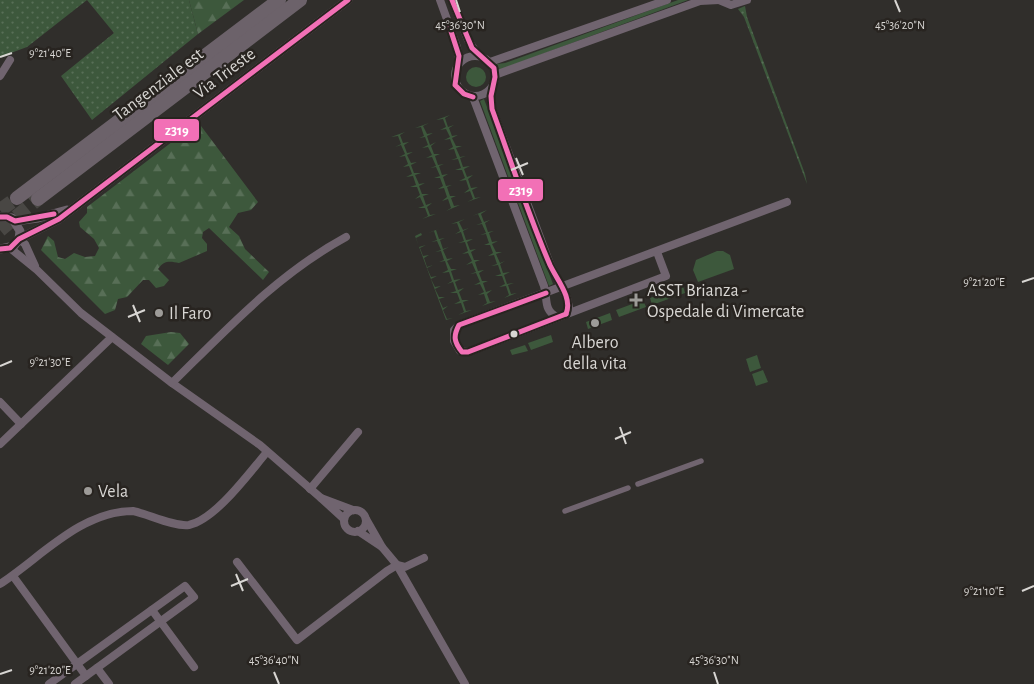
<svg xmlns="http://www.w3.org/2000/svg" width="1034" height="684" font-family="'Alegreya Sans',sans-serif">
	<style>
		.grass { fill: url(#grass-dots) }
		.forest { fill: url(#forest-firs) }
		.garden { fill: #3d583c }
		.lines { fill: none; stroke-linecap: round; stroke-linejoin: round }
		.motorway-tunnel { stroke: #494744; stroke-width: 14; stroke-dasharray: 14 7; stroke-linecap: butt }
		.pedestrian { stroke: #70646f; stroke-width: 5.5 }
		.minor { stroke: #70646f; stroke-width: 8 }
		.tertiary { stroke: #70646f; stroke-width: 9 }
		.motorway { stroke: #6c626a; stroke-width: 14 }
		.bus-1-casing { stroke: #282420; stroke-width: 9 }
		.bus-1 { stroke: #f270b6; stroke-width: 5 }
		.ticks { fill: none; stroke: #d8d6d3; stroke-width: 2 }
		.poi-dot { fill: #9d9b98; stroke: #282420; stroke-width: 2 }
		.bus-dot { fill: #d8d6d3; stroke: #282420; stroke-width: 2 }
		.labels { text-anchor: middle; stroke-width: 5; stroke-linejoin: round; paint-order: stroke }
		.street-label { font-size: 18px; fill: #d8d6d3; stroke: #282420 }
		.poi-label { font-size: 18px; fill: #d8d6d3; stroke: #282420; text-anchor: start }
		.ticks-label { font-size: 12px; text-anchor: middle; fill: #d8d6d3; stroke: #282420; stroke-width: 5; stroke-linejoin: round; paint-order: stroke }
		.line-badge { stroke: #282420; stroke-width: 2 }
		.badge-label { font-size: 14px; text-anchor: middle; font-weight: bold; fill: #fff }
	</style>
	<defs>
		<pattern id="grass-dots" width="8" height="8" patternUnits="userSpaceOnUse" patternTransform="scale(1.25)"><rect width="8" height="8" fill="#3d583c"/><path d="M2 2h.1M6 6h.1" fill="none" stroke="#586f57" stroke-width="1.8" stroke-linecap="round"/></pattern>
		<pattern id="forest-firs" width="22" height="20" patternUnits="userSpaceOnUse" patternTransform="scale(1.25)"><rect width="22" height="20" fill="#3d583c"/><path d="M5 1l3.5 6h-7zM16 11l3.5 6h-7z" fill="#586f57"/></pattern>
	</defs>
	<rect width="100%" height="100%" fill="#302e2b"/>
	<g class="grass">
		<path d="M0 0H189L198 34 92 120 61 76 114 33 87 0 27 47 0 57Z"/>
		<path d="M745 6 747 17 805 174 807 184 744 17 738 9Z"/>
	</g>
	<g class="forest">
		<path d="M189 0H244L198 34Z"/>
		<path d="M198 122 258 202 251 210 238 213 229 227 239 236 245 249 269 272 263 280 209 228 203 232 202 238 207 244V251L179 263C170 261 164 260 158 269L169 280 164 286 156 288 149 280H143L127 297 118 299 115 310 105 314 41 250 48 236 54 241 58 257 65 259 74 253 85 257 95 256 99 248 94 239 80 227 79 222 87 213V207Z"/>
		<path d="M171 332 180 333 189 344 168 365 141 344 146 336Z"/>
	</g>
	<g class="garden">
		<path d="M678 0H688L499 70 497 64 505 63Z"/>
		<circle cx="476" cy="77" r="10"/>
		<path d="M484 99 553 284 549 286 480 101Z"/>
		<path d="M450 115 445 118 448 127 454 125 449 128 452 136 458 135 452 138 456 146H462L456 148 460 157 466 156 460 158 463 167 470 166 464 169 467 177 473 175 468 179 471 188 478 187 472 190 475 198 481 197 467 202 473 199 470 191 464 193 469 189 466 180 459 181 465 178 462 170H455L461 168 458 159 451 160 457 158 454 149 448 150 453 147 450 139 444 140 450 137 446 129 440 130 446 127 443 119 436 120Z"/>
		<path d="M429 123 423 126 427 134 433 133 427 136 430 145 436 142 431 146 434 154H440L435 156 438 165 444 164 439 166 442 175 448 174 443 177 446 186 452 185 447 187 450 196H456L451 198 454 206 460 205 446 211 451 208 448 199 442 201 447 197 444 188 438 189 443 186 440 178H434L440 176 436 167 430 168 436 166 432 157 426 158 432 155 428 147 422 148 428 145 425 137 419 138 424 136 421 127 415 128Z"/>
		<path d="M405 132 400 135 403 143 409 142 404 145 407 153 413 152 407 155 411 163 417 162 411 165 414 173H421L415 175 419 184 425 183 419 186 422 194H429L423 196 426 205 432 203 427 207 430 215 436 214 422 219 428 216 425 208H418L424 206 420 197 415 199 420 195 417 187H410L416 185 413 176 406 177 412 174 409 166 403 167 408 164 405 156 399 157 405 154 401 145 395 147 401 144 398 136 391 137Z"/>
		<path d="M487 210 481 214 484 222 490 220 485 223 488 232 494 231 489 233 492 242 498 241 492 244 496 252H502L496 254 500 263 505 261 500 264 503 273 510 272 504 275 507 284 514 283 508 285 511 294 517 293 504 298 509 295 506 286 499 287 505 284 502 276H495L501 274 498 265 491 266 497 264 494 255 488 256 493 253 490 245H484L489 243 486 234 480 235 486 233 482 224 476 225 482 223 478 214 472 216Z"/>
		<path d="M465 219 459 222 463 230 469 228 463 231 466 240 473 239 467 242 470 250 476 249 471 252 474 260H480L475 262 478 271 484 270 479 273 482 281H488L483 283 486 292 492 290 487 294 490 302 496 301 482 306 487 303 484 294 478 295 484 292 480 284 474 285 480 282 476 273 470 274 476 272 472 263 466 265 472 261 468 253 462 254 468 251 465 242 458 243 464 241 461 232 455 234 460 231 457 223 451 224Z"/>
		<path d="M441 228 436 230 439 239 445 238 440 240 443 249 449 247 443 250 447 259 453 258 447 261 451 269H457L451 271 454 280 461 279 455 282 458 290 464 288 459 292 462 300H469L463 302 466 311 472 310 458 315 464 312 461 303 454 304 460 301 457 293H450L456 291 453 282 447 284 452 281 449 272 442 273 448 270 445 261 439 262 444 260 441 251 435 252 441 250 437 241 431 242 437 240 434 231 428 233Z"/>
		<path d="M421 233 422 235 416 238 419 247 426 245 420 248 423 256 429 255 424 258 427 267 433 265 427 268 431 277 437 276 431 279 435 287 441 286 435 289 439 297H445L439 299 443 308 448 306 443 310 447 319 453 318 446 320 415 236Z"/>
		<path d="M717 251H723L730 255 734 269 698 282 693 270 696 260Z"/>
		<path d="M683 286 685 293 652 305 650 298Z"/>
		<path d="M643 300 646 307 619 317 616 310Z"/>
		<path d="M610 313 612 320 588 329 586 322Z"/>
		<path d="M551 335 553 342 531 350 528 343Z"/>
		<path d="M525 345 528 351 512 355 510 350Z"/>
		<path d="M757 355 761 368 750 372 746 359Z"/>
		<path d="M763 370 768 382 756 386 752 374Z"/>
	</g>
	<g class="lines">
		<g class="motorway-tunnel">
			<path d="M0 210 17 198"/>
			<path d="M0 230 38 199"/>
		</g>
		<g class="pedestrian">
			<path d="M638 484 701 461"/>
			<path d="M565 511 628 488"/>
		</g>
		<g class="minor">
			<path d="M440 0 457 47 459 62"/>
			<path d="M452 0 468 40 478 55"/>
			<path d="M719 0 731 5 747 0"/>
			<circle cx="475" cy="76" r="20"/>
			<path d="M490 62 667 0"/>
			<path d="M495 75 700 1 719 0"/>
			<path d="M0 76 10 60"/>
			<path d="M490 90 492 109 550 264 567 298 569 307 566 314"/>
			<path d="M473 97 544 286C548 299 543 310 557 317"/>
			<path d="M19 239 25 244 35 266"/>
			<path d="M10 248 37 270 81 313 172 383 260 445 321 498"/>
			<path d="M657 252 666 276 468 352 460 351 454 341V330L459 325 787 202"/>
			<path d="M172 383C227 329 278 274 346 237"/>
			<path d="M0 402 21 424"/>
			<path d="M0 444 112 337"/>
			<path d="M310 489 358 432"/>
			<circle cx="355" cy="521" r="11"/>
			<path d="M344 519 321 498 353 510"/>
			<path d="M358 531 382 547 366 519"/>
			<path d="M382 547 397 565 465 684"/>
			<path d="M237 562 297 640 387 571 397 565 405 567 424 558"/>
			<path d="M13 576 86 676"/>
			<path d="M0 584C40 558 81 511 133 511 148 514 174 527 189 525 216 519 249 473 267 452"/>
			<path d="M152 610 194 667"/>
			<path d="M97 668 109 684"/>
			<path d="M49 684 185 586 194 597 75 684"/>
		</g>
		<g class="tertiary">
			<path d="M0 217 12 218 20 231 19 239 14 246 0 249"/>
			<path d="M15 221 38 218 67 210"/>
			<path d="M19 239 59 219 348 0"/>
		</g>
		<g class="motorway">
			<path d="M17 198 279 0"/>
			<path d="M38 199 300 0"/>
		</g>
		<g class="bus-1-casing">
			<g id="bus-1">
				<path d="M452 0 472 48 494 68 495 77 491 96 492 109C511 161 528 214 550 265 557 280 573 298 566 314"/>
				<path d="M448 22 459 56 455 85 464 94 473 97"/>
				<path d="M0 217H7L15 221 54 214"/>
				<path d="M0 249 10 248 19 239 59 219 348 0"/>
				<path d="M546 293 459 325C453 336 454 342 462 352H468L566 314"/>
			</g>
		</g>
		<use href="#bus-1" class="bus-1"/>
	</g>
	<path class="ticks" d="M456 0 460 12M895 0 900 12M0 57 12 53M516 158 523 175M511 170 528 163M1022 282 1034 278M133 305 140 322M128 317 145 310M0 366 12 361M620 427 626 444M615 439 631 432M236 574 243 591M231 586 248 579M1022 591 1034 586M274 672 279 684M714 672 718 684M0 674 12 670"/>
	<g class="poi-dot">
		<path d="M633.5 292.5h5v5h5v5h-5v5h-5v-5h-5v-5h5z"/>
		<circle cx="159" cy="313" r="5"/>
		<circle cx="595" cy="323" r="5"/>
		<circle cx="88" cy="491" r="5"/>
	</g>
	<circle class="bus-dot" cx="514" cy="334" r="4.5"/>
	<g class="labels">
		<g class="street-label">
			<text transform="translate(224 73) rotate(-37)" y="6">Via Trieste</text>
			<text transform="translate(158 84) rotate(-37)" y="6">Tangenziale est</text>
		</g>
		<g class="poi-label">
			<text x="647" y="296">ASST Brianza -<tspan x="647" dy="21">Ospedale di Vimercate</tspan></text>
			<text x="169" y="319">Il Faro</text>
			<text x="595" y="348" text-anchor="middle">Albero<tspan x="595" dy="21">della vita</tspan></text>
			<text x="98" y="497">Vela</text>
		</g>
	</g>
	<g class="ticks-label">
		<text x="460" y="29">45°36'30"N</text>
		<text x="900" y="29">45°36'20"N</text>
		<text x="50" y="57">9°21'40"E</text>
		<text x="984" y="286">9°21'20"E</text>
		<text x="50" y="366">9°21'30"E</text>
		<text x="984" y="595">9°21'10"E</text>
		<text x="274" y="664">45°36'40"N</text>
		<text x="714" y="664">45°36'30"N</text>
		<text x="50" y="674">9°21'20"E</text>
	</g>
	<g class="line-badge">
		<rect x="153" y="118" width="47" height="24" rx="5" fill="#f270b6"/>
		<rect x="497" y="178" width="47" height="24" rx="5" fill="#f270b6"/>
	</g>
	<g class="badge-label">
		<text x="177" y="135">z319</text>
		<text x="521" y="195">z319</text>
	</g>
</svg>
